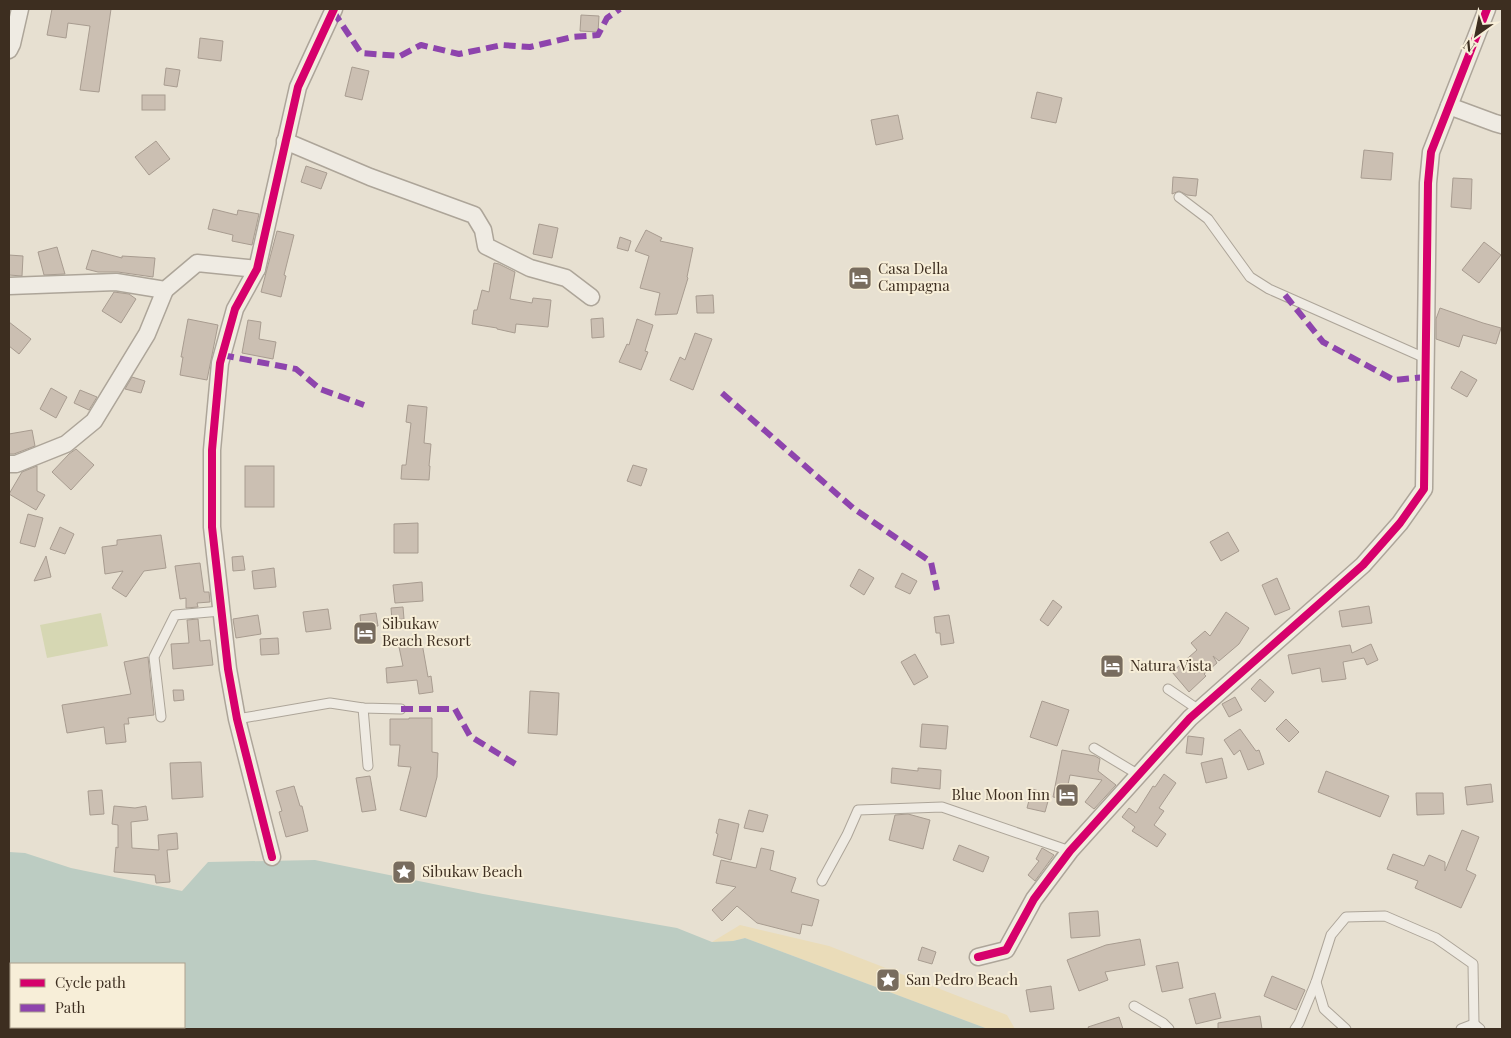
<svg xmlns="http://www.w3.org/2000/svg" width="1511" height="1038" font-family="'Playfair Display',serif">
	<style>
		.green { fill: #d6d7b3 }
		.sand { fill: #eadcb9 }
		.water { fill: #bcccc2; fill-rule: evenodd }
		.building { fill: #cbbfb2; stroke: #a89c90 }
		.lines { fill: none; stroke-linecap: round; stroke-linejoin: round }
		.service-casing { stroke: #ada599; stroke-width: 11 }
		.minor-casing { stroke: #ada599; stroke-width: 19 }
		.service { stroke: #efebe3; stroke-width: 9 }
		.minor { stroke: #efebe3; stroke-width: 16 }
		.quiet { stroke: #8e44ad; stroke-width: 6; stroke-dasharray: 12 6; stroke-linecap: butt }
		.cycleway-casing { stroke: #f7eed8; stroke-width: 11 }
		.cycleway { stroke: #d6006c; stroke-width: 8 }
		.labels { text-anchor: middle; stroke-width: 4; stroke-linejoin: round; paint-order: stroke }
		.poi-label { font-size: 15px; fill: #3d2e20; stroke: #f7eed8; text-anchor: start }
	</style>
	<rect width="100%" height="100%" fill="#e7e0d1"/>
	<path class="green" d="M101 613 108 646 47 658 40 625Z"/>
	<path class="sand" d="M740 925 829 946 1007 1015 1015 1029H988L745 938 733 941 712 942Z"/>
	<path class="water" d="M9 852 25 853 71 868 182 891 208 862 315 860 483 894 677 928 712 942 733 941 745 938 988 1029H9ZM11 964H184V1027H11Z"/>
	<g class="building">
		<path d="M52 9H111L99 92 80 90 90 26 68 23 66 38 47 35Z"/>
		<path d="M581 15 599 16 598 32 580 31Z"/>
		<path d="M200 38 223 41 221 61 198 58Z"/>
		<path d="M352 67 369 71 362 100 345 96Z"/>
		<path d="M166 68 180 70 177 87 164 85Z"/>
		<path d="M1037 92 1062 98 1056 123 1031 118Z"/>
		<rect x="142" y="95" width="23" height="15"/>
		<path d="M898 115 903 139 876 145 871 120Z"/>
		<path d="M156 141 170 159 149 175 135 157Z"/>
		<path d="M1364 150 1393 153 1391 180 1361 178Z"/>
		<path d="M306 166 327 173 321 189 301 182Z"/>
		<path d="M1173 177 1198 179 1196 196 1187 195 1179 191 1172 194Z"/>
		<path d="M1453 178 1472 179 1471 209 1451 207Z"/>
		<path d="M213 209 237 215 238 210 259 214 252 245 232 241 233 235 208 229Z"/>
		<path d="M539 224 558 228 552 258 533 254Z"/>
		<path d="M646 230 662 238 660 241 693 248 687 277 688 278 677 314 655 315 660 293 640 288 649 256 635 251Z"/>
		<path d="M277 231 294 235 284 275 286 276 281 297 261 292Z"/>
		<path d="M620 237 631 241 628 251 617 248Z"/>
		<path d="M1484 242 1501 255 1479 283 1462 270Z"/>
		<path d="M57 247 65 274 44 275 38 252Z"/>
		<path d="M92 250 122 258V256L155 258 153 277 118 272H98L86 269Z"/>
		<path d="M9 255 23 256 22 276 9 275Z"/>
		<path d="M494 263 499 264 515 272 510 299 532 303 533 298 551 300 548 327 516 324 515 333 497 329V328L472 324 474 310H477L482 290 489 292Z"/>
		<path d="M114 292 129 294 136 299 121 323 102 311Z"/>
		<path d="M713 295 714 313H697L696 296Z"/>
		<path d="M1440 308 1483 323 1501 328 1496 344 1463 335 1459 347 1436 339V319Z"/>
		<path d="M603 318 604 337 592 338 591 319Z"/>
		<path d="M188 319 218 325 207 380 180 375 183 357H181Z"/>
		<path d="M637 319 653 325 645 351 648 352 641 370 619 362 627 344 629 345Z"/>
		<path d="M248 320 261 322 259 339 276 342 273 359 242 353Z"/>
		<path d="M9 322 31 339 19 354 9 346Z"/>
		<path d="M695 333 712 339 693 390 670 380 680 357 685 360Z"/>
		<path d="M1461 371 1477 380 1467 397 1451 388Z"/>
		<path d="M132 377 145 381 141 393 125 389Z"/>
		<path d="M51 388 67 397 56 418 40 409Z"/>
		<path d="M80 390 97 397 89 410 74 403Z"/>
		<path d="M408 405 427 407 424 443 431 444 429 466H430L429 480 401 479 402 465H406L411 423 406 422Z"/>
		<path d="M32 430 35 446 14 454H9V434Z"/>
		<path d="M76 449 94 465 71 490 52 472 69 454Z"/>
		<path d="M633 465 647 469 641 486 627 481Z"/>
		<path d="M37 466V491L45 495 36 510 9 494 22 472Z"/>
		<rect x="245" y="466" width="29" height="41"/>
		<path d="M28 514 43 518 35 547 20 543Z"/>
		<path d="M418 523V553H394V524Z"/>
		<path d="M60 527 74 534 65 554 50 549Z"/>
		<path d="M1228 532 1239 551 1221 561 1210 542Z"/>
		<path d="M161 535 166 568 144 571 126 597 112 588 123 571 105 574 102 547 117 545V540Z"/>
		<path d="M46 556 51 577 34 581Z"/>
		<path d="M243 556 245 570 233 571 232 557Z"/>
		<path d="M200 563 204 592H209L210 602 197 603 198 607 186 608V598L180 599 175 566Z"/>
		<path d="M274 568 276 587 254 589 252 571Z"/>
		<path d="M859 569 874 578 864 595 850 586Z"/>
		<path d="M902 573 917 581 910 594 895 587Z"/>
		<path d="M1277 578 1290 609 1275 615 1262 585Z"/>
		<path d="M422 582 423 601 395 603 393 585Z"/>
		<path d="M1053 600 1062 607 1048 626 1040 620Z"/>
		<path d="M1369 606 1372 623 1342 627 1339 611Z"/>
		<path d="M403 607 404 619 392 620 391 608Z"/>
		<path d="M328 609 331 629 306 632 303 612Z"/>
		<path d="M1226 612 1249 628 1239 644 1219 661 1213 656 1217 663 1204 674 1206 676 1189 692 1172 672 1197 650 1191 643 1205 631 1210 636Z"/>
		<path d="M376 613 378 626 361 627 360 615Z"/>
		<path d="M258 615 261 634 236 638 233 619Z"/>
		<path d="M949 615 954 643 941 645 940 633H936L934 617Z"/>
		<path d="M198 619 200 641 210 640 213 665 173 669 171 644 189 643 187 620Z"/>
		<path d="M278 638 279 654 261 655 260 639Z"/>
		<path d="M422 643 428 677 431 676 433 692 419 694 417 680 387 683 386 668 403 666 399 647Z"/>
		<path d="M1371 644 1378 660 1367 665 1364 658 1343 662 1346 679 1322 682 1320 668 1292 674 1288 655 1350 645 1352 653Z"/>
		<path d="M915 654 928 677 914 685 901 662Z"/>
		<path d="M148 657 154 715 128 718 129 724H124L126 742 106 744 104 727 67 733 62 705 131 694 124 662Z"/>
		<path d="M1260 679 1274 692 1265 702 1251 689Z"/>
		<path d="M173 690H183L184 700 174 701Z"/>
		<path d="M530 691 559 693 557 735 528 733Z"/>
		<path d="M1235 697 1242 710 1229 717 1222 704Z"/>
		<path d="M1042 701 1069 710 1057 746 1030 737Z"/>
		<path d="M409 718H432V752L438 753 437 777 426 817 400 810 411 767 398 766 400 745H390V719H409Z"/>
		<path d="M1286 719 1299 732 1289 742 1276 729Z"/>
		<path d="M922 724 948 726 946 749 920 747Z"/>
		<path d="M1240 729 1256 751 1259 750 1264 764 1248 770 1240 750 1234 755 1224 740Z"/>
		<path d="M1188 736 1204 738 1202 755 1186 753Z"/>
		<path d="M1062 750 1095 756 1100 759 1098 771 1116 785 1094 809 1085 802 1102 780 1070 775 1065 799 1053 797Z"/>
		<path d="M1222 758 1227 778 1206 783 1201 763Z"/>
		<path d="M201 762 203 797 172 799 170 763Z"/>
		<path d="M892 768 918 771V768L941 770 940 789 891 783Z"/>
		<path d="M1326 771 1389 796 1380 817 1318 792Z"/>
		<path d="M1164 774 1176 783 1159 808 1164 811 1154 825 1166 834 1157 847 1132 831 1135 827 1122 817 1129 808 1136 813 1153 786 1155 787Z"/>
		<path d="M370 776 376 810 362 812 356 778Z"/>
		<path d="M1491 784 1493 802 1467 805 1465 787Z"/>
		<path d="M294 786 300 806H302L308 831 286 837 279 812 282 811 276 791Z"/>
		<path d="M1032 789 1050 794 1045 812 1027 808Z"/>
		<path d="M102 790 104 814 90 815 88 791Z"/>
		<path d="M1416 793H1443L1444 814 1417 815Z"/>
		<path d="M114 806 135 808 146 806 148 820 131 822 132 848 159 850 158 835 177 833 178 849 167 850 170 882 156 883 155 875 114 872 116 847 118 848V825L112 824Z"/>
		<path d="M749 810 768 815 763 832 744 828Z"/>
		<path d="M908 814 930 820 923 849 889 840 895 815Z"/>
		<path d="M719 819 739 824 731 860 713 855 718 834 716 833Z"/>
		<path d="M1462 830 1479 837 1466 870 1476 875 1461 908 1415 888 1418 881 1387 869 1393 854 1424 866 1429 855 1445 862V871Z"/>
		<path d="M959 845 989 857 983 872 953 860Z"/>
		<path d="M761 848 774 851 770 870 796 878 791 892 819 900 812 926 802 924 800 934 757 923 737 906 722 921 712 910 736 887 716 883 721 860 756 868Z"/>
		<path d="M1042 848 1054 855 1035 881 1028 875 1039 861 1036 859Z"/>
		<path d="M1098 911 1100 936 1071 938 1069 913Z"/>
		<path d="M1140 939 1145 965 1105 972 1108 980 1079 991 1067 960 1106 945Z"/>
		<path d="M922 947 936 952 932 964 918 960Z"/>
		<path d="M1178 962 1183 988 1162 992 1156 966Z"/>
		<path d="M1272 976 1305 990 1296 1010 1264 996Z"/>
		<path d="M1051 986 1054 1009 1030 1012 1026 990Z"/>
		<path d="M1215 993 1221 1018 1196 1024 1189 999Z"/>
		<path d="M1260 1016 1262 1029H1218V1023Z"/>
		<path d="M1119 1017 1123 1029H1089L1088 1027Z"/>
	</g>
	<g class="lines">
		<g class="service-casing">
			<g id="service">
				<path d="M1179 197 1208 219 1250 277 1269 289 1425 358"/>
				<path d="M1168 689 1199 710"/>
				<path d="M363 708 368 766"/>
				<path d="M161 717 154 657 175 615 221 611"/>
				<path d="M237 719 330 703 363 708 401 709"/>
				<path d="M1094 748 1139 775"/>
				<path d="M822 881 847 835 858 810 942 807 1070 851"/>
				<path d="M1316 982 1324 1009 1346 1029"/>
				<path d="M1134 1006 1163 1023 1169 1029"/>
				<path d="M1295 1029 1299 1023 1316 982 1331 935 1346 917 1385 916 1436 938 1473 964 1474 1024"/>
				<path d="M1461 1029 1474 1024 1480 1029"/>
			</g>
		</g>
		<g class="minor-casing">
			<g id="minor">
				<path d="M9 50 12 44 20 9"/>
				<path d="M1449 106 1495 123 1502 125"/>
				<path d="M285 141 370 177 474 215 483 230 486 246 530 268 566 278 591 297"/>
				<path d="M9 286 116 282 165 290 197 263 257 269"/>
				<path d="M9 464H16L66 444 94 421 147 334 165 290"/>
				<path d="M272 857 237 719 228 669 212 527V450L220 363 235 309 257 269 298 87 334 9"/>
				<path d="M978 957 1006 950 1034 899 1070 851 1190 718 1363 565 1400 523 1424 489 1428 183 1431 152 1487 9"/>
			</g>
		</g>
		<use href="#service" class="service"/>
		<use href="#minor" class="minor"/>
		<g class="quiet">
			<path d="M333 11 361 53 400 56 421 45 459 54 502 45 530 47 572 37 598 35 607 18 620 9"/>
			<path d="M1285 295 1323 342 1394 380 1426 377"/>
			<path d="M222 355 296 369 320 389 364 405"/>
			<path d="M722 393 853 508 931 562 937 590"/>
			<path d="M401 709H455L470 736 517 765"/>
		</g>
		<g class="cycleway-casing">
			<g id="cycleway">
				<path d="M272 857 237 719 228 669 212 527V450L220 363 235 309 257 269 298 87 334 9"/>
				<path d="M978 957 1006 950 1034 899 1070 851 1190 718 1363 565 1400 523 1424 489 1428 183 1431 152 1487 9"/>
			</g>
		</g>
		<use href="#cycleway" class="cycleway"/>
	</g>
	<defs>
		<g id="hotel-square" transform="scale(1.25)"><rect x="-9" y="-9" width="18" height="18" rx="4" fill="#786c5e" stroke="#f7eed8"/><path d="M-6-4.5h1.5V1H6V5H4.5V3h-9V5H-6ZM-4 0a1.8 1.8 0 1 1 3.6 0ZM.5 0V-2.5h3Q6-2.5 6 0Z" fill="#fff"/></g>
		<g id="sight-square" transform="scale(1.25)"><rect x="-9" y="-9" width="18" height="18" rx="4" fill="#786c5e" stroke="#f7eed8"/><path d="M0-6L1.8-2.2L6-1.7L2.9 1.2L3.7 5.4L0 3.3L-3.7 5.4L-2.9 1.2L-6-1.7L-1.8-2.2Z" fill="#fff"/></g>
	</defs>
	<g fill-rule="evenodd">
		<use href="#hotel-square" x="860" y="278"/>
		<use href="#hotel-square" x="365" y="633"/>
		<use href="#hotel-square" x="1112" y="666"/>
		<use href="#hotel-square" x="1067" y="795"/>
		<use href="#sight-square" x="404" y="872"/>
		<use href="#sight-square" x="888" y="980"/>
	</g>
	<g class="labels">
		<g class="poi-label">
			<text x="878" y="274">Casa Della<tspan x="878" dy="17">Campagna</tspan></text>
			<text x="382" y="629">Sibukaw<tspan x="382" dy="17">Beach Resort</tspan></text>
			<text x="1130" y="671">Natura Vista</text>
			<text x="1050" y="800" text-anchor="end">Blue Moon Inn</text>
			<text x="422" y="877">Sibukaw Beach</text>
			<text x="906" y="985">San Pedro Beach</text>
		</g>
	</g>
	<rect width="1511" height="1038" fill="none" stroke="#3d2e20" stroke-width="20"/>
	<rect x="10" y="963" width="175" height="65" fill="#f7eed8" stroke="#ada18e"/>
	<rect x="20" y="979" width="25" height="8" fill="#d6006c" stroke="#ada18e"/>
	<text x="55" y="988" font-size="15" fill="#3d2e20">Cycle path</text>
	<rect x="20" y="1004" width="25" height="8" fill="#8e44ad" stroke="#ada18e"/>
	<text x="55" y="1013" font-size="15" fill="#3d2e20">Path</text>
	<g transform="translate(1476 35) rotate(213)" stroke="#f7eed8" stroke-width="4" paint-order="stroke">
	<path d="M0-4L9 19L0 12L-9 19Z" fill="#3d2e20"/>
	<text y="-8" font-size="14" font-weight="bold" text-anchor="middle" fill="#3d2e20">N</text>
	</g>
</svg>
